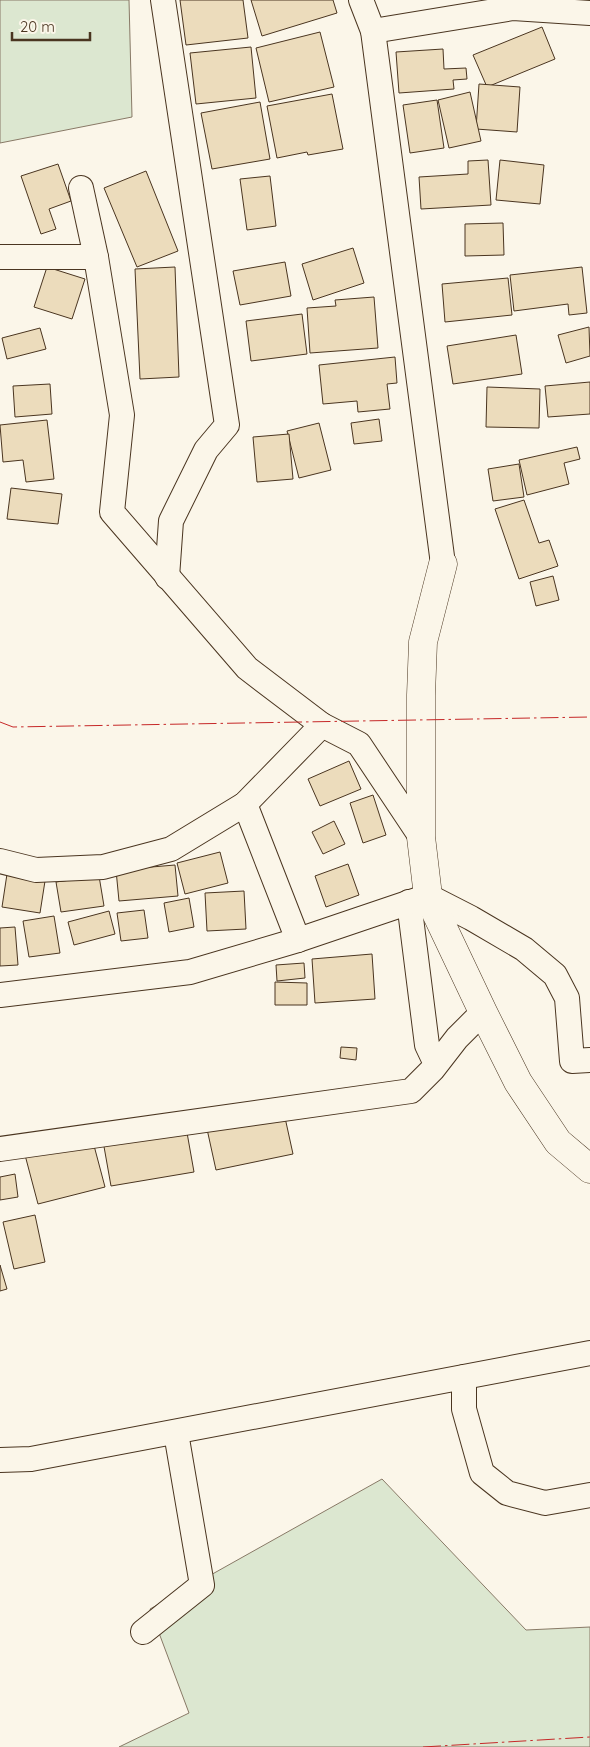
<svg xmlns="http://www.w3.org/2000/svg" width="590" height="1747" font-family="Quicksand,sans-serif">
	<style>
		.green { fill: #dce7d0; stroke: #887966 }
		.building { fill: #ecdcbc; stroke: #4a3520 }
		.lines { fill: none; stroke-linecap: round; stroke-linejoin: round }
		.street-casing { stroke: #4a3520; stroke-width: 26 }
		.secondary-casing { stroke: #4a3520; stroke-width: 29 }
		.street { stroke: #fbf6e9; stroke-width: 24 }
		.secondary { stroke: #fbf6e9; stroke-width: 28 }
		.power { stroke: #c62828; stroke-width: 1; stroke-dasharray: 18 4 2.5 4; stroke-linecap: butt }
	</style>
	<rect width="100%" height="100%" fill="#fbf6e9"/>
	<g class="green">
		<path d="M0 0H129L132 117 0 143Z"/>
		<path d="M382 1479 526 1630 590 1627V1747H119L189 1713 150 1609Z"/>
	</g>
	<g class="building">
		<path d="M180 0H243L248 38 186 45Z"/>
		<path d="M251 0H333L337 13 262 36Z"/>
		<path d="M542 27 555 59 487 87 473 55Z"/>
		<path d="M320 32 334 87 269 102 256 48Z"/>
		<path d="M251 47 256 98 196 104 190 53Z"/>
		<path d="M443 49 444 69 466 68 467 79 453 80 454 89 399 93 396 52Z"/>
		<path d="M479 84 520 87 517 132 476 129Z"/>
		<path d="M470 92 481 141 449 148 438 100Z"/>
		<path d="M332 94 343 149 308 155 307 152 277 158 267 106Z"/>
		<path d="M437 100 444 148 410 153 403 105Z"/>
		<path d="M260 102 270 159 212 169 201 113Z"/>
		<path d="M488 160 491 205 421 209 419 177 468 174V161Z"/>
		<path d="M500 160 544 165 540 204 496 200Z"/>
		<path d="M58 164 71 201 49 209 56 229 41 234 21 176Z"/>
		<path d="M146 171 178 251 137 267 104 188Z"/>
		<path d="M270 176 276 226 247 230 240 179Z"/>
		<path d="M503 223 504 255 465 256V224Z"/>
		<path d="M353 248 364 283 313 300 302 264Z"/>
		<path d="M285 262 291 296 240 305 233 271Z"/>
		<path d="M47 267 85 279 72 319 34 307Z"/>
		<path d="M175 267 179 377 140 379 135 269Z"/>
		<path d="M582 267 587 313 569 315 568 304 514 311 510 275Z"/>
		<path d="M508 278 512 315 445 322 442 284Z"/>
		<path d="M374 297 378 348 310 353 307 308 336 306 335 300Z"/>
		<path d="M302 314 307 354 251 361 246 321Z"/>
		<path d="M589 327 590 356 566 363 558 335Z"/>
		<path d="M40 328 46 349 7 359 2 338Z"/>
		<path d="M516 335 522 374 453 384 447 346Z"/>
		<path d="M395 357 397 383 387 384 390 409 358 412 357 401 323 404 319 365Z"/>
		<path d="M590 382V414L548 417 545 386Z"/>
		<path d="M50 384 52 414 15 417 13 386Z"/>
		<path d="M487 387 540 389 539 428 486 427Z"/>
		<path d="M379 419 382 441 354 444 351 423Z"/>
		<path d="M47 420 54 479 26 482 23 460 3 462 0 425Z"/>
		<path d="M319 423 331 470 299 478 287 431Z"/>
		<path d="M289 434 293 479 257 482 253 437Z"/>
		<path d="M577 447 580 459 564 463 569 484 527 495 519 460Z"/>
		<path d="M519 464 524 497 493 501 488 469Z"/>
		<path d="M11 488 62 494 58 524 7 519Z"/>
		<path d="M524 500 539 543 549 540 558 566 519 579 495 509Z"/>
		<path d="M553 576 559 600 536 606 530 582Z"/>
		<path d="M349 761 361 789 320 806 308 779Z"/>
		<path d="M373 795 386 835 363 843 350 803Z"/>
		<path d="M334 821 345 844 323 854 312 832Z"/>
		<path d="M220 852 228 883 185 894 177 863Z"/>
		<path d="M348 864 359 895 326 907 315 876Z"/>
		<path d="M175 865 178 896 119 901 116 870Z"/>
		<path d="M7 874 45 881 40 913 2 907Z"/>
		<path d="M99 876 104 906 61 912 56 882Z"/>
		<path d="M244 891 246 929 207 931 205 893Z"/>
		<path d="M189 898 194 927 169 932 164 903Z"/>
		<path d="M144 910 148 938 121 941 117 913Z"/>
		<path d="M109 911 115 934 74 945 68 922Z"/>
		<path d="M54 916 60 953 29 957 23 921Z"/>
		<path d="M15 927 18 965 0 966V928Z"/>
		<path d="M372 954 375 999 315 1003 312 959Z"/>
		<path d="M304 963 305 978 277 981 276 965Z"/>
		<path d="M275 982 307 983V1005H275Z"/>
		<path d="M341 1047 357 1048 356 1060 340 1058Z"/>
		<path d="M284 1113 293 1154 216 1170 207 1129Z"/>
		<path d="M186 1127 194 1172 111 1186 103 1141Z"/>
		<path d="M92 1138 105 1187 38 1204 25 1155Z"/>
		<path d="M15 1174 18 1197 0 1200V1177Z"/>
		<path d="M35 1215 45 1262 14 1269 3 1222Z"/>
		<path d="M0 1265 7 1289 0 1291Z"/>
	</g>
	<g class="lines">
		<g class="street-casing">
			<g id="street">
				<path d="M163 0 227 425 206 450 171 521 167 577"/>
				<path d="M361 0 373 31 443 564"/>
				<path d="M373 31 513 8 590 13"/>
				<path d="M81 188 96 257"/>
				<path d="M0 257H96L122 415 112 512 247 668 322 725 359 744 421 837"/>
				<path d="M245 804 298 940"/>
				<path d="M0 861 36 870 103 867 171 849 245 804 322 725"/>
				<path d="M409 902 427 1045 436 1064"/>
				<path d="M0 995 190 972 298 940 428 896 471 918 524 949 555 975 567 998 572 1061 590 1060"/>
				<path d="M0 1149 411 1091 433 1069 457 1038 483 1012"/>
				<path d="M464 1377V1409L482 1473 507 1493 545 1503 590 1495"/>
				<path d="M0 1460 31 1459 590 1353"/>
				<path d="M143 1632 202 1585 176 1433"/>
			</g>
		</g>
		<g class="secondary-casing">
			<path id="secondary" d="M443 564 423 642 421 695V837L428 896 483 1012 518 1082 558 1142 590 1169"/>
		</g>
		<use href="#street" class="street"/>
		<use href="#secondary" class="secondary"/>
		<g class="power">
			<path d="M0 722 13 727 590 717"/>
			<path d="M423 1747 590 1737"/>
		</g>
	</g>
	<path d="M12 32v8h78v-8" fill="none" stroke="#4a3520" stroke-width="2.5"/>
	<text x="20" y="32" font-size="15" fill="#4a3520" stroke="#fbf6e9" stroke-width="4" paint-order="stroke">20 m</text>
</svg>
